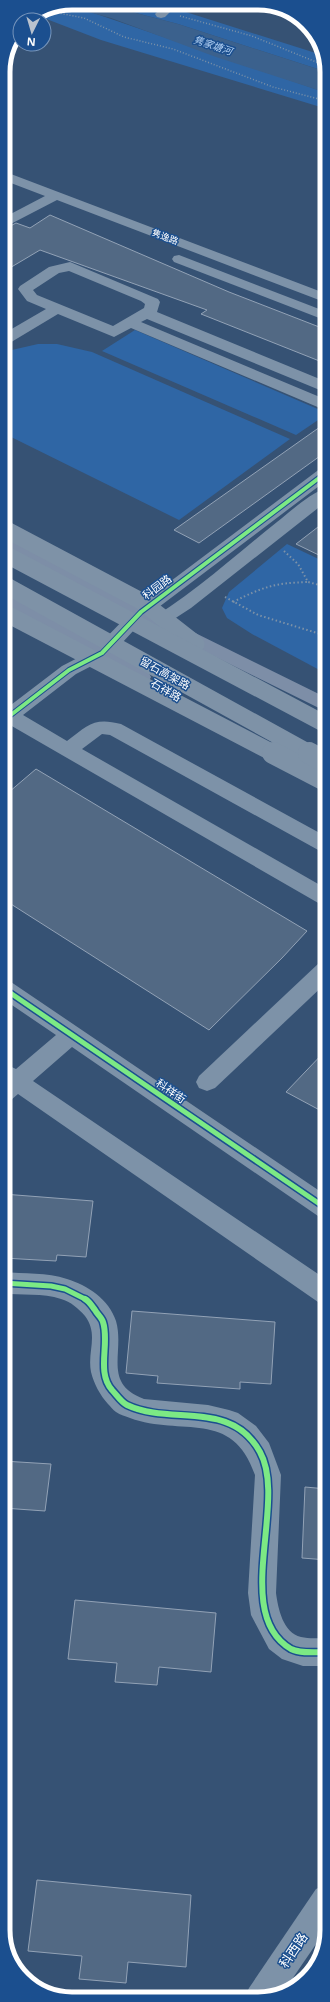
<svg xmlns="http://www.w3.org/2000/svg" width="330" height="2002" font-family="'Noto Sans','Noto Sans SC',sans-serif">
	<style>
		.green { fill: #2f66a5 }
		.water { fill: #3b618d }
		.building { fill: #526984; stroke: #92a2b6 }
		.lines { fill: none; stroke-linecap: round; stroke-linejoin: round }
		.path-far1 { stroke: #7d92a8; stroke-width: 1.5; stroke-dasharray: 1 2; stroke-linecap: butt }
		.path { stroke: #7d92a8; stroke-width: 2; stroke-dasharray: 1.5 2.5; stroke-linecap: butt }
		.minor { fill: #7d92a8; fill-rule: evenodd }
		.major { fill: #7d8ea7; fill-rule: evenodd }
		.highway-bridge-far1 { stroke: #7e92a7; stroke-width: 17 }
		.highway-bridge { stroke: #7e92a7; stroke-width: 22 }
		.cycleway-far2-casing { stroke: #1b4f8f; stroke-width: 6 }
		.cycleway-far1-casing { stroke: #1b4f8f; stroke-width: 8 }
		.cycleway-casing { stroke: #1b4f8f; stroke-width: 9 }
		.cycleway-far2 { stroke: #7ce984; stroke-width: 4 }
		.cycleway-far1 { stroke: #7ce984; stroke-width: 5 }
		.cycleway { stroke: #7ce984; stroke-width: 6 }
		.labels { text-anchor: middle; stroke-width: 3; stroke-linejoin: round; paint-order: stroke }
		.far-street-label { font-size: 9px; fill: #fff; stroke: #1b4f8f }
		.far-water-label { font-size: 10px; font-style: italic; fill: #b5d3f5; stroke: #1b4f8f }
		.street-label { font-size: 11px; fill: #fff; stroke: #1b4f8f }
		.near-street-label { font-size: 13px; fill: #fff; stroke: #1b4f8f }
		.rim { fill: none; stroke: #fff; stroke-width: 5 }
	</style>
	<rect width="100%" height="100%" fill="#365274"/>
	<g class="green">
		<path d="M113 7H170L322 55 327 72 178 24Z"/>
		<path d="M46 8 82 9 327 93V109L101 40 36 15Z"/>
		<path d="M135 330 327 413V414L296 435 102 351Z"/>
		<path d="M38 344H57L92 352 290 439 179 520 3 433V352Z"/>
		<path d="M287 544 327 563V674L252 634 227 618 222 608 229 592Z"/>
	</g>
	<path class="water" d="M113 7 178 24 327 72V93L216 57 111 18 73 8Z"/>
	<g class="building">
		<path d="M50 215 229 292 327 330V364L201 314 207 310 40 250 3 272V230L16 223 30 228Z"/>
		<path d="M327 422V451L199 543 174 530Z"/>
		<path d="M327 520V559L296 544Z"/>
		<path d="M36 769 307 931 282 958 209 1030 3 899V792H9Z"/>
		<path d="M327 1049V1114L286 1092Z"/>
		<path d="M3 1194 93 1201 86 1257 57 1255 56 1261 3 1258Z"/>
		<path d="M132 1311 275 1322 271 1384 240 1382V1389L157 1383 158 1376 126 1373Z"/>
		<path d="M3 1461 51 1464 45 1511 3 1508Z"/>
		<path d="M305 1487 327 1489V1560L302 1558Z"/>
		<path d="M75 1600 216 1613 211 1672 159 1667 157 1685 115 1682 117 1663 68 1659Z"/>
		<path d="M37 1880 191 1895 186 1967 128 1962 126 1983 79 1979 82 1956 28 1951Z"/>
	</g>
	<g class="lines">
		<g class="path-far1">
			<path d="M43 10 84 18 124 37 173 49 273 87 327 101"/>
			<path d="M180 16 252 36 326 66"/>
		</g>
		<g class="path">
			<path d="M284 551 298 564 308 582 327 587"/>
			<path d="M225 597 258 615 327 636"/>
			<path d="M233 602C263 587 274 583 308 582"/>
		</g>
		<g class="minor">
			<path d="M165 7 171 11 165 17 161 18 157 17 155 14 161 8Z"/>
			<path d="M3 171 327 294V303L57 200 3 228V218L45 196 3 180Z"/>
			<path d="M179 255 327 312V321L174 262 172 259 174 256Z"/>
			<path d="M70 262 158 299 160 302 157 312 327 382V393L147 319 141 322 327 400V411L131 328 114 337 58 314 8 344 3 346V334L46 309 27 301 18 289 20 286 49 267ZM69 271 141 301 145 304 144 308 113 326 37 295 33 290 59 273Z"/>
			<path d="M327 467V480L147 616 109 657 76 674 23 715 67 741C88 725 94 717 121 724L327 837V853L320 851 110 735 102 734 82 749 327 889V907L320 904 10 725 3 727V711L62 666 95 649 135 608 321 468Z"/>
			<path d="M327 488V501L191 608 151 634 145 636 139 634 136 630 139 626C189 598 232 558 277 522 290 512 311 492 327 488Z"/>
			<path d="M327 961V982L215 1088 207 1091 199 1088 196 1082 199 1076 319 963Z"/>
			<path d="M3 980 11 982 327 1196V1219L318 1216 72 1047 33 1081 327 1280V1305L318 1302 18 1094 11 1100 3 1103V1063L16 1069 56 1035 3 999Z"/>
			<path d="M3 1272C24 1274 47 1272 67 1279 87 1285 109 1299 116 1321 125 1352 102 1384 144 1399L208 1405 229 1410 238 1413 256 1426 269 1443 281 1475 276 1593C278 1608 283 1633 301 1637 309 1639 319 1638 327 1638V1666H303L282 1659 269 1649 251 1615 248 1593 255 1475C232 1408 182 1437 130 1418 126 1416 120 1415 116 1412 113 1410 110 1406 108 1404 100 1395 94 1384 91 1372 87 1351 99 1335 85 1316 78 1308 71 1302 61 1299 43 1293 21 1295 3 1294Z"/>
			<path d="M327 1884V1928L286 1988 263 1999H244L249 1988 316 1889Z"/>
		</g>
		<g class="major">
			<path d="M3 534 9 535 165 618 327 698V712L153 626 3 546Z"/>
			<path d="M3 592 9 594 149 673 151 677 149 681 142 683 135 681 3 606Z"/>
		</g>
		<g class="highway-bridge-far1">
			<path d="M3 528 141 601 196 644"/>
			<path d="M3 553 327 725"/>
			<path d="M3 584 311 754"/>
			<path d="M3 612 275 754"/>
		</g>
		<g class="highway-bridge">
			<path d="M273 753 327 781"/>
			<path d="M309 753 327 763"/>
		</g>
		<g class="cycleway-far2-casing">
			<path id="cycleway-far2" d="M3 721 69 670 102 653 141 612 327 472"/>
		</g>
		<g class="cycleway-far1-casing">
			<g id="cycleway-far1">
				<path d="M3 988 327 1209"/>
				<path d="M3 1283 51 1286 65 1289 87 1300"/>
			</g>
		</g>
		<g class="cycleway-casing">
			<path id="cycleway" d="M85 1299C89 1301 92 1306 95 1310 97 1314 102 1318 103 1322 110 1343 96 1372 112 1390 116 1394 121 1402 127 1405 171 1426 231 1399 260 1452 288 1502 231 1614 291 1649 301 1654 316 1652 327 1652"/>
		</g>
		<use href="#cycleway-far2" class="cycleway-far2"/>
		<use href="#cycleway-far1" class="cycleway-far1"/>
		<use href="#cycleway" class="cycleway"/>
	</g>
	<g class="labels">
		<g class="far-street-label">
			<text transform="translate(165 237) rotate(21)" y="3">隽逸路</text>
		</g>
		<g class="far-water-label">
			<text transform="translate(213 45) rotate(18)" y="4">隽家塘河</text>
		</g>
		<g class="street-label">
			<text transform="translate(157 587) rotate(-37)" y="4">科园路</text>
			<text transform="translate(165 673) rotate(29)" y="4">留石高架路</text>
			<text transform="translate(166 690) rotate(30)" y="4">石祥路</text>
			<text transform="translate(171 1091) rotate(34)" y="4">科祥街</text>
		</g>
		<g class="near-street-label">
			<text transform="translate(293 1950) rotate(-56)" y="5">科西路</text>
		</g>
	</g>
	<path d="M0 0H330V2002H0ZM72 10H258A62 62 0 0 1 320 72V1930A62 62 0 0 1 258 1992H72A62 62 0 0 1 10 1930V72A62 62 0 0 1 72 10Z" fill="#1b4f8f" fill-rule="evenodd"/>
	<path class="rim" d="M72 10H258A62 62 0 0 1 320 72V1930A62 62 0 0 1 258 1992H72A62 62 0 0 1 10 1930V72A62 62 0 0 1 72 10Z"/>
	<g transform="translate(32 32) rotate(185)"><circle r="19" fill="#1b4f8f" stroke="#7695bc"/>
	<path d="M0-3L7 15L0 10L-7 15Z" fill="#b9c2ce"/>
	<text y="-6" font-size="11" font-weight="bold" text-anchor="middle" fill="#ffffff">N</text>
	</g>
</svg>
